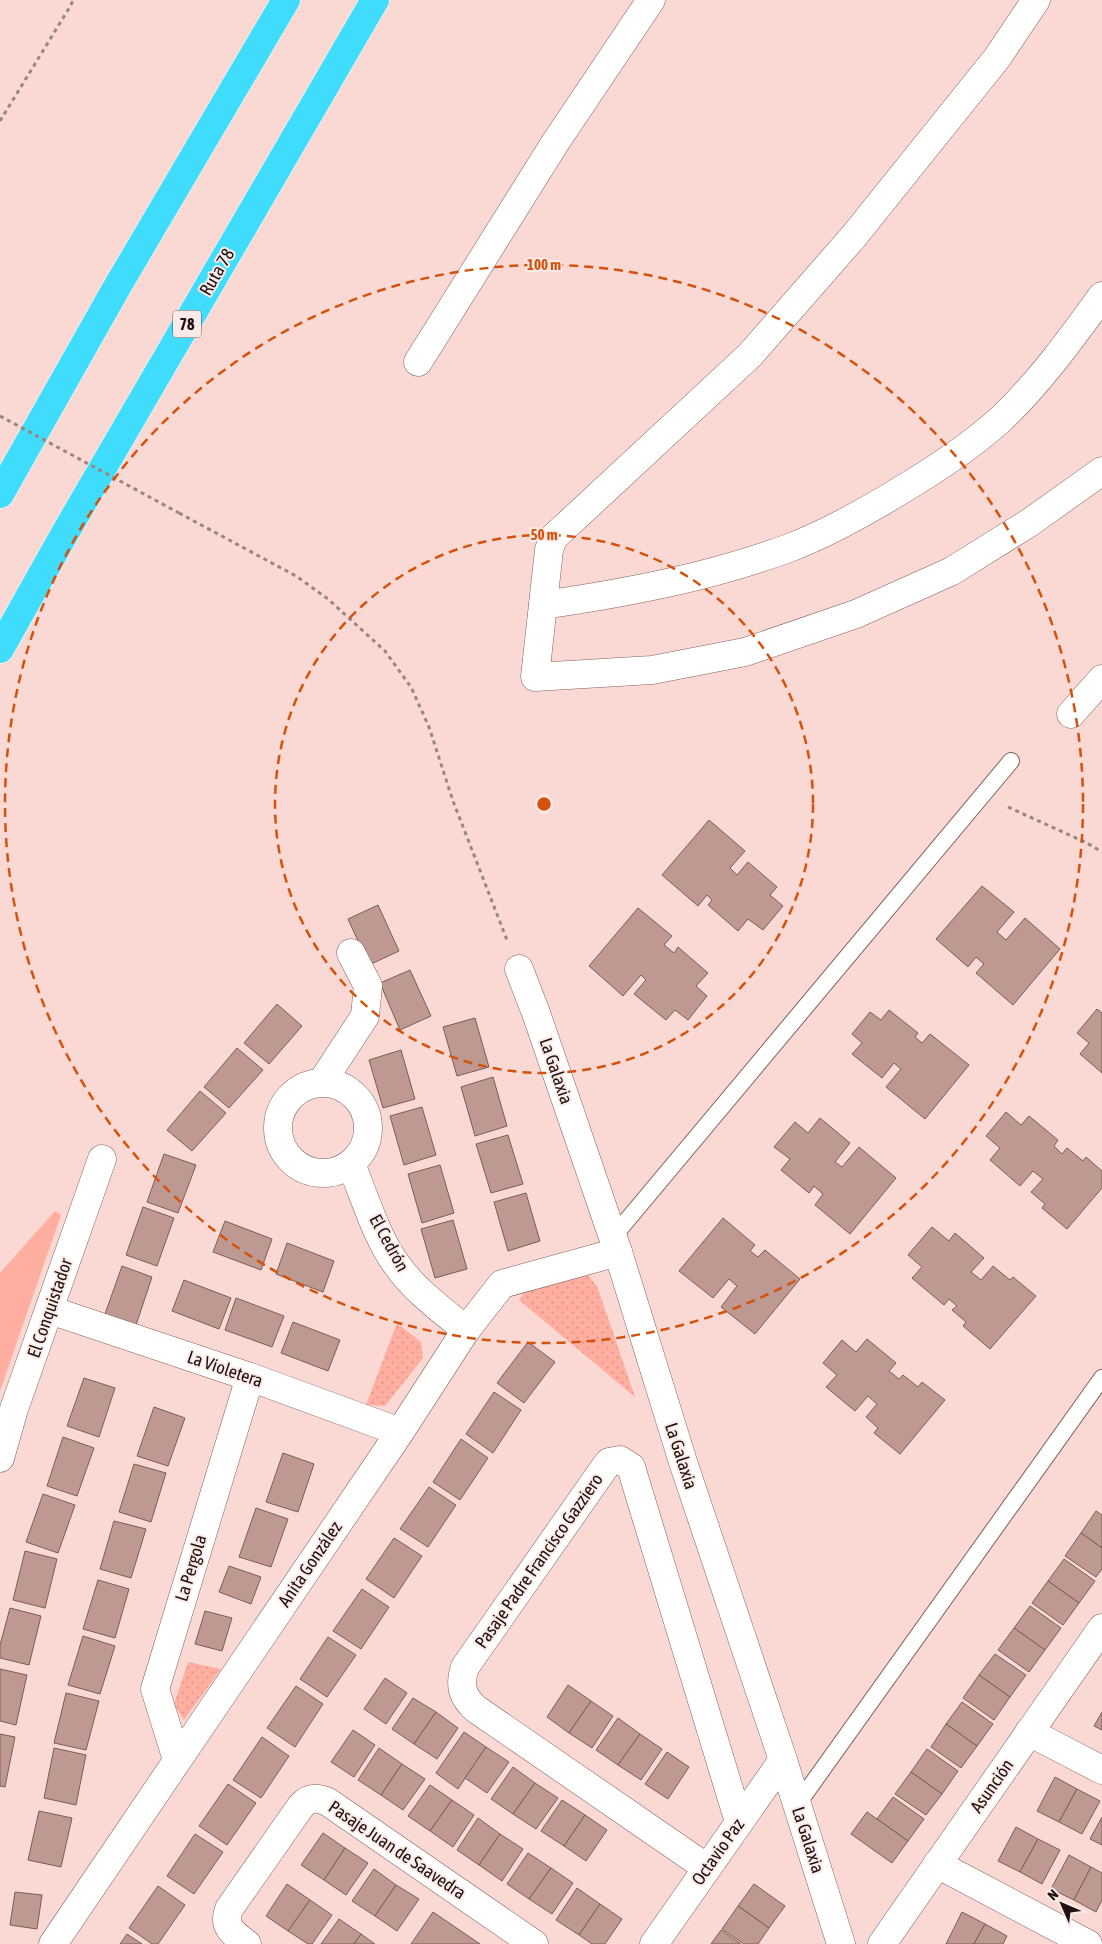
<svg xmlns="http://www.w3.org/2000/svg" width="1102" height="1944" font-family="'Asap Condensed',sans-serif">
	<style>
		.grass { fill: url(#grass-dots) }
		.green { fill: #ffaea0 }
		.building { fill: #be9992; stroke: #7e5c56 }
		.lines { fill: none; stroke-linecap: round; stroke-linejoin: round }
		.service-casing { stroke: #83605a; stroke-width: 18 }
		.minor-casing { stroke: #83605a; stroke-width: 29 }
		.motorway-casing { stroke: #fff; stroke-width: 29 }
		.path { stroke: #9c8480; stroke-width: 3; stroke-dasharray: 4 4; stroke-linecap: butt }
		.service { stroke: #fff; stroke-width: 16 }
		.minor { stroke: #fff; stroke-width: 28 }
		.motorway { stroke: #40dcfc; stroke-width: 28 }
		.path-bridge { stroke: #9c8480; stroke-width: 3; stroke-dasharray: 4 4; stroke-linecap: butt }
		.ring { fill: none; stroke: #d4520c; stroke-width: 2.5; stroke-dasharray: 9 6 }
		.labels { text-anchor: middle; stroke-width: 4; stroke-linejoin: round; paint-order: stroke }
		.shield { fill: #fbebe8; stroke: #605250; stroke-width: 1 }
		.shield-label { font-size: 16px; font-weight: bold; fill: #1e110f }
		.street-label { font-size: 18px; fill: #1e110f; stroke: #fbebe8 }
		.centre { fill: #d4520c; stroke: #fbebe8; stroke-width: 2.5 }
		.ring-label { font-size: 15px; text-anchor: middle; font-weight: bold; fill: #d4520c; stroke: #fbebe8; stroke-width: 4; stroke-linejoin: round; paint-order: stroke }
	</style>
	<defs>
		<pattern id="grass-dots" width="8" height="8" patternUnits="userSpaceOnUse" patternTransform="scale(1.25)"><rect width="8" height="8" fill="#ffaea0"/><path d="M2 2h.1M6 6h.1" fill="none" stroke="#da9589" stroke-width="1.8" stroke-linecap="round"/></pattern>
	</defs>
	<rect width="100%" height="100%" fill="#fad9d4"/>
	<g class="grass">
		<path d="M588 1275 597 1286 635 1397 519 1300 525 1291Z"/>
		<path d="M397 1323 421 1342 423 1358 385 1406 366 1405Z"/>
		<path d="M188 1662 221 1669 184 1720 174 1704Z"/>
	</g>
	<path class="green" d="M55 1211 61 1215 0 1391V1273Z"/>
	<g class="building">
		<path d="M709 820 745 851 730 868 737 875 748 862 777 887 770 895 783 906 763 930 748 919 738 931 708 905 712 900 707 895 698 906 662 875Z"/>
		<path d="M982 886 1014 912 997 932 1006 940 1025 918 1060 949 1013 1005 976 973 984 964 976 957 968 967 936 939Z"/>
		<path d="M378 905 399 951 369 965 348 919Z"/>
		<path d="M638 908 672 936 664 945 674 953 678 947 708 973 696 986 707 996 688 1020 675 1010 666 1020 634 994 646 980 641 975 623 996 589 966Z"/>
		<path d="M410 970 431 1016 400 1030 380 983Z"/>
		<path d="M277 1004 302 1026 269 1064 244 1043Z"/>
		<path d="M1097 1009 1102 1013V1073L1080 1054 1089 1043 1077 1033Z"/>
		<path d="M889 1010 918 1033 915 1037 922 1043 930 1034 969 1065 925 1119 886 1087 901 1069 894 1063 882 1078 852 1054 862 1043 852 1034 870 1012 881 1020Z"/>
		<path d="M475 1018 489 1067 457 1076 443 1027Z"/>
		<path d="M237 1048 263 1070 229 1108 204 1087Z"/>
		<path d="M401 1050 415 1099 383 1108 369 1060Z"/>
		<path d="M493 1077 507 1126 475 1136 461 1087Z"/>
		<path d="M200 1091 226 1113 192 1151 167 1130Z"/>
		<path d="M422 1107 436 1155 404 1165 390 1116Z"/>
		<path d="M1006 1112 1021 1125 1029 1116 1058 1140 1054 1146 1062 1154 1067 1148 1083 1161 1086 1157 1102 1171V1188L1067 1229 1042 1208 1045 1204 1031 1192 1043 1179 1033 1171 1020 1186 990 1160 1000 1148 986 1136Z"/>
		<path d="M820 1118 850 1143 835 1162 842 1167 859 1147 896 1178 850 1234 815 1205 823 1194 814 1186 809 1193 781 1170 790 1159 774 1147 795 1122 808 1133Z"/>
		<path d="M508 1135 523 1184 491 1193 476 1144Z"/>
		<path d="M164 1154 196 1165 178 1213 147 1202Z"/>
		<path d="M440 1165 454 1213 422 1223 408 1174Z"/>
		<path d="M526 1193 540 1241 508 1251 494 1202Z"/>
		<path d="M143 1207 174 1218 157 1266 126 1255Z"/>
		<path d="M723 1218 755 1245 750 1251 758 1257 765 1250 800 1279 755 1334 721 1307 737 1286 729 1279 713 1298 679 1271Z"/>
		<path d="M453 1220 467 1269 435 1278 421 1229Z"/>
		<path d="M225 1221 272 1239 261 1270 213 1252Z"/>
		<path d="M932 1227 949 1241 955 1233 984 1258 971 1272 981 1280 993 1266 1010 1280 1013 1277 1036 1296 990 1349 963 1326 966 1322 952 1310 957 1306 949 1299 944 1305 912 1278 922 1267 908 1255Z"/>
		<path d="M287 1243 334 1261 323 1292 276 1274Z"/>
		<path d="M122 1266 152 1277 136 1325 105 1314Z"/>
		<path d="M184 1280 231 1298 219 1329 172 1311Z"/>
		<path d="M236 1298 284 1316 272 1347 225 1330Z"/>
		<path d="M293 1322 340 1340 328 1371 281 1353Z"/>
		<path d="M867 1339 896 1363 889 1371 899 1379 903 1375 918 1387 922 1382 945 1400 900 1454 874 1433 878 1428 866 1417 877 1404 868 1396 855 1411 826 1387 837 1375 823 1363 842 1340 856 1352Z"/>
		<path d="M528 1342 555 1362 524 1403 497 1383Z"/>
		<path d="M84 1378 115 1388 99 1437 67 1426Z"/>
		<path d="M494 1392 521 1410 493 1453 466 1434Z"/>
		<path d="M154 1407 185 1418 168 1466 137 1456Z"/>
		<path d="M63 1437 94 1448 77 1496 47 1486Z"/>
		<path d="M461 1439 488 1458 460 1500 433 1482Z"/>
		<path d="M283 1453 314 1464 298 1512 266 1502Z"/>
		<path d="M134 1464 166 1473 151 1522 119 1512Z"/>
		<path d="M429 1487 456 1505 428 1547 400 1529Z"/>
		<path d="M43 1494 75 1505 58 1553 26 1542Z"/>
		<path d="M256 1508 288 1519 271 1567 239 1557Z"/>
		<path d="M1096 1511 1102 1515V1548L1081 1533Z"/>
		<path d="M114 1521 146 1529 131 1578 100 1569Z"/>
		<path d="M1081 1533 1102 1548V1569L1096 1577 1065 1556Z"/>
		<path d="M394 1538 422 1556 394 1598 366 1579Z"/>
		<path d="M25 1551 57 1559 45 1608 13 1600Z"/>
		<path d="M1064 1559 1095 1581 1079 1603 1048 1581Z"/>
		<path d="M229 1566 261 1577 251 1604 219 1592Z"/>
		<path d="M98 1580 129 1589 115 1638 83 1629Z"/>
		<path d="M1048 1581 1079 1603 1063 1625 1032 1603Z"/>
		<path d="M362 1589 389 1607 361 1649 333 1631Z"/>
		<path d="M1030 1606 1061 1628 1045 1650 1014 1628Z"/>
		<path d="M10 1608 41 1616 29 1665 0 1658V1645Z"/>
		<path d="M205 1611 232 1618 222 1651 195 1644Z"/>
		<path d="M1014 1628 1045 1650 1029 1672 998 1650Z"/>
		<path d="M83 1636 115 1646 100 1694 68 1685Z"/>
		<path d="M328 1637 356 1655 327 1697 300 1679Z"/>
		<path d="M995 1654 1026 1675 1010 1697 979 1675Z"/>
		<path d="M0 1669 27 1675 16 1725 0 1721Z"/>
		<path d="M979 1675 1010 1697 994 1720 963 1698Z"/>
		<path d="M385 1678 407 1693 386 1724 364 1709Z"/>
		<path d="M568 1685 591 1701 569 1733 547 1717Z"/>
		<path d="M296 1686 323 1704 295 1747 267 1728Z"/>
		<path d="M66 1693 99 1701 86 1750 54 1743Z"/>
		<path d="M413 1698 436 1712 414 1744 392 1729Z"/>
		<path d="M591 1701 613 1716 592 1748 569 1733Z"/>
		<path d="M962 1702 993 1724 977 1746 946 1724Z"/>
		<path d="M436 1712 458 1728 437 1759 414 1744Z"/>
		<path d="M1102 1712V1730L1094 1726Z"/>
		<path d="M618 1718 640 1734 618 1765 596 1750Z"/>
		<path d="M946 1724 977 1746 961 1768 931 1747Z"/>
		<path d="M353 1730 375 1745 354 1777 331 1762Z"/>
		<path d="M464 1732 486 1747 458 1789 436 1773Z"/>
		<path d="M0 1734 15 1737 5 1787 0 1786Z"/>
		<path d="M640 1734 662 1749 641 1780 618 1765Z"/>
		<path d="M262 1737 289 1756 261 1798 233 1780Z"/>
		<path d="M486 1747 509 1762 487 1793 465 1778Z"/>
		<path d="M54 1748 86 1755 76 1805 44 1798Z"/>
		<path d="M379 1748 402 1764 381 1795 358 1780Z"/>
		<path d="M927 1749 958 1771 942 1794 911 1772Z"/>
		<path d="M667 1752 689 1767 668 1799 645 1784Z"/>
		<path d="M402 1764 425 1779 403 1810 381 1795Z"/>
		<path d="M513 1767 535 1783 513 1814 491 1799Z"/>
		<path d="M911 1772 942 1794 926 1815 895 1794Z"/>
		<path d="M1055 1777 1077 1789 1059 1822 1037 1811Z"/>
		<path d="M535 1783 558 1798 536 1829 513 1814Z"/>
		<path d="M228 1784 256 1803 227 1845 199 1826Z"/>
		<path d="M430 1785 452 1800 430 1831 408 1816Z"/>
		<path d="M1077 1789 1100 1801 1082 1834 1059 1822Z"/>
		<path d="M893 1797 924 1819 908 1841 877 1819Z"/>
		<path d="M452 1800 474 1815 453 1847 430 1831Z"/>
		<path d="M562 1800 585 1815 564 1846 541 1831Z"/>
		<path d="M39 1811 72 1818 61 1867 28 1860Z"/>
		<path d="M867 1812 908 1841 892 1863 851 1834Z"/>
		<path d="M585 1815 607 1830 586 1861 564 1846Z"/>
		<path d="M1102 1817V1845L1090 1839Z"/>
		<path d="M478 1818 500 1834 479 1865 457 1850Z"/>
		<path d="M1016 1827 1038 1839 1020 1872 998 1861Z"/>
		<path d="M323 1833 345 1848 324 1880 301 1865Z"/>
		<path d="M195 1834 223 1852 194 1894 167 1876Z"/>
		<path d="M500 1834 523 1849 502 1881 479 1865Z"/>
		<path d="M1038 1839 1060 1850 1042 1884 1020 1872Z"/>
		<path d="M345 1848 368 1863 346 1895 324 1880Z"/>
		<path d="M528 1853 551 1868 529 1899 507 1884Z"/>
		<path d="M1069 1855 1091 1867 1074 1900 1051 1889Z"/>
		<path d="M1091 1867 1102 1873V1900L1096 1912 1074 1900Z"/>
		<path d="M551 1868 573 1883 552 1914 529 1899Z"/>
		<path d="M374 1869 396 1885 375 1916 352 1901Z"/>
		<path d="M287 1884 310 1900 288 1931 266 1916Z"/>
		<path d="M754 1884 785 1906 769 1928 738 1906Z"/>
		<path d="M396 1885 419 1899 397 1931 375 1916Z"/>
		<path d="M158 1886 185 1905 158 1944H152L129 1928Z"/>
		<path d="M577 1888 600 1904 579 1935 556 1920Z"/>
		<path d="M15 1892 42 1895 37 1929 10 1925Z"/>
		<path d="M310 1900 332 1915 312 1944H308L288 1931Z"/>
		<path d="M600 1904 622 1919 605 1944H592L579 1935Z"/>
		<path d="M738 1906 769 1928 758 1944H744L722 1929Z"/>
		<path d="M433 1912 480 1944H411Z"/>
		<path d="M962 1912 985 1924 974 1944H946Z"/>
		<path d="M339 1919 361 1934 354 1944H321Z"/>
		<path d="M985 1924 1007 1936 1003 1944H974Z"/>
		<path d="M721 1930 741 1944H711Z"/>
		<path d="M127 1934 142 1944H120Z"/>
		<path d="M361 1934 375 1944H354Z"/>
	</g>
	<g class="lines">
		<g class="service-casing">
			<g id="service">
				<path d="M613 1237 1011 761"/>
				<path d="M797 1805 1102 1378"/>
			</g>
		</g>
		<g class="minor-casing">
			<g id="minor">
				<path d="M1036 0 997 58 854 236 750 355 553 538 549 550 535 677 652 670 745 652 856 614 952 571 1029 523 1102 471"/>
				<path d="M418 362 555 143 651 0"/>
				<path d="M543 605C626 593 710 577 789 548 829 533 867 511 903 489 938 468 971 446 1001 419 1039 383 1071 339 1102 296"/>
				<path d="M1071 714 1102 679"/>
				<path d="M519 969 536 1013 618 1252 683 1462 783 1760 841 1944"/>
				<path d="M322 1082 365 1016 368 986 351 953"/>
				<circle cx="323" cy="1128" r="45"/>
				<path d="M351 1164C364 1195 377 1239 397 1265 415 1291 442 1310 466 1330"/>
				<path d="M50 1310 250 1377 400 1432"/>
				<path d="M0 1458 14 1409 102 1159"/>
				<path d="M1029 1732 1102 1770"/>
				<path d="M177 1760 155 1689 250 1377"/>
				<path d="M937 1864 1088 1944"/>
				<path d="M707 1868 476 1709C462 1697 459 1685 465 1667L605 1467 609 1462 620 1460 631 1467 739 1822"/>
				<path d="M53 1944 400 1432 466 1330 502 1284 618 1252"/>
				<path d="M247 1944C234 1934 222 1927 229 1909L301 1806C309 1797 317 1797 328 1802L534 1944"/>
				<path d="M654 1944 783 1760"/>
				<path d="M882 1944 1102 1628"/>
			</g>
		</g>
		<g class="motorway-casing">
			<g id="motorway">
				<path d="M0 494 117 287 286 0"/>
				<path d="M0 649 65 533 375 0"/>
			</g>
		</g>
		<g class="path">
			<path d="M0 121 71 5 73 0"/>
			<path d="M179 513 296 576 328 599 385 651 411 687 429 727 453 801 507 940"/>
			<path d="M1008 807 1087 843 1102 852"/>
		</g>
		<use href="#service" class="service"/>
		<use href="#minor" class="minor"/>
		<use href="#motorway" class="motorway"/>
		<path class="path-bridge" d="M0 416 179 513"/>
	</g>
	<g class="ring">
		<circle cx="544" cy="804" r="269"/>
		<circle cx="544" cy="804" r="539"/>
	</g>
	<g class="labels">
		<rect class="shield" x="173" y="310.5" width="28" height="27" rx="4"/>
		<g class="shield-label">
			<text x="187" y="330">78</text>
		</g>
		<g class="street-label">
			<text transform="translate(217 272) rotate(-60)" y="6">Ruta 78</text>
			<text transform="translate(556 1071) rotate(71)" y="6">La Galaxia</text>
			<text transform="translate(389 1243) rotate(61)" y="6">El Cedrón</text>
			<text transform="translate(50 1308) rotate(-71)" y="6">El Conquistador</text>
			<text transform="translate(225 1369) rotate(19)" y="6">La Violetera</text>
			<text transform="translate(681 1456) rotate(72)" y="6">La Galaxia</text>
			<text transform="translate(539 1561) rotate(-55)" y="6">Pasaje Padre Francisco Gazziero</text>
			<text transform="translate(310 1564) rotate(-56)" y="6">Anita González</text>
			<text transform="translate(191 1568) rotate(-73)" y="6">La Pergola</text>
			<text transform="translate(992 1786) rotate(-55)" y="6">Asunción</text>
			<text transform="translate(808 1840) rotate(72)" y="6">La Galaxia</text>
			<text transform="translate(397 1850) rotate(34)" y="6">Pasaje Juan de Saavedra</text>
			<text transform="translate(718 1852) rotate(-55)" y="6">Octavio Paz</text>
		</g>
	</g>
	<circle cx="544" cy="804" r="8" class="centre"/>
	<g class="ring-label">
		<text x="544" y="270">100 m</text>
		<text x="544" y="540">50 m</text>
	</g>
	<g transform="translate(1062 1904) rotate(315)" stroke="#fbebe8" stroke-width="4" paint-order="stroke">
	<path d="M0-4L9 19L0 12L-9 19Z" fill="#1e110f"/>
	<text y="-8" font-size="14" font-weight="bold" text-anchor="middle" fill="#1e110f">N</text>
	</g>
</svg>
